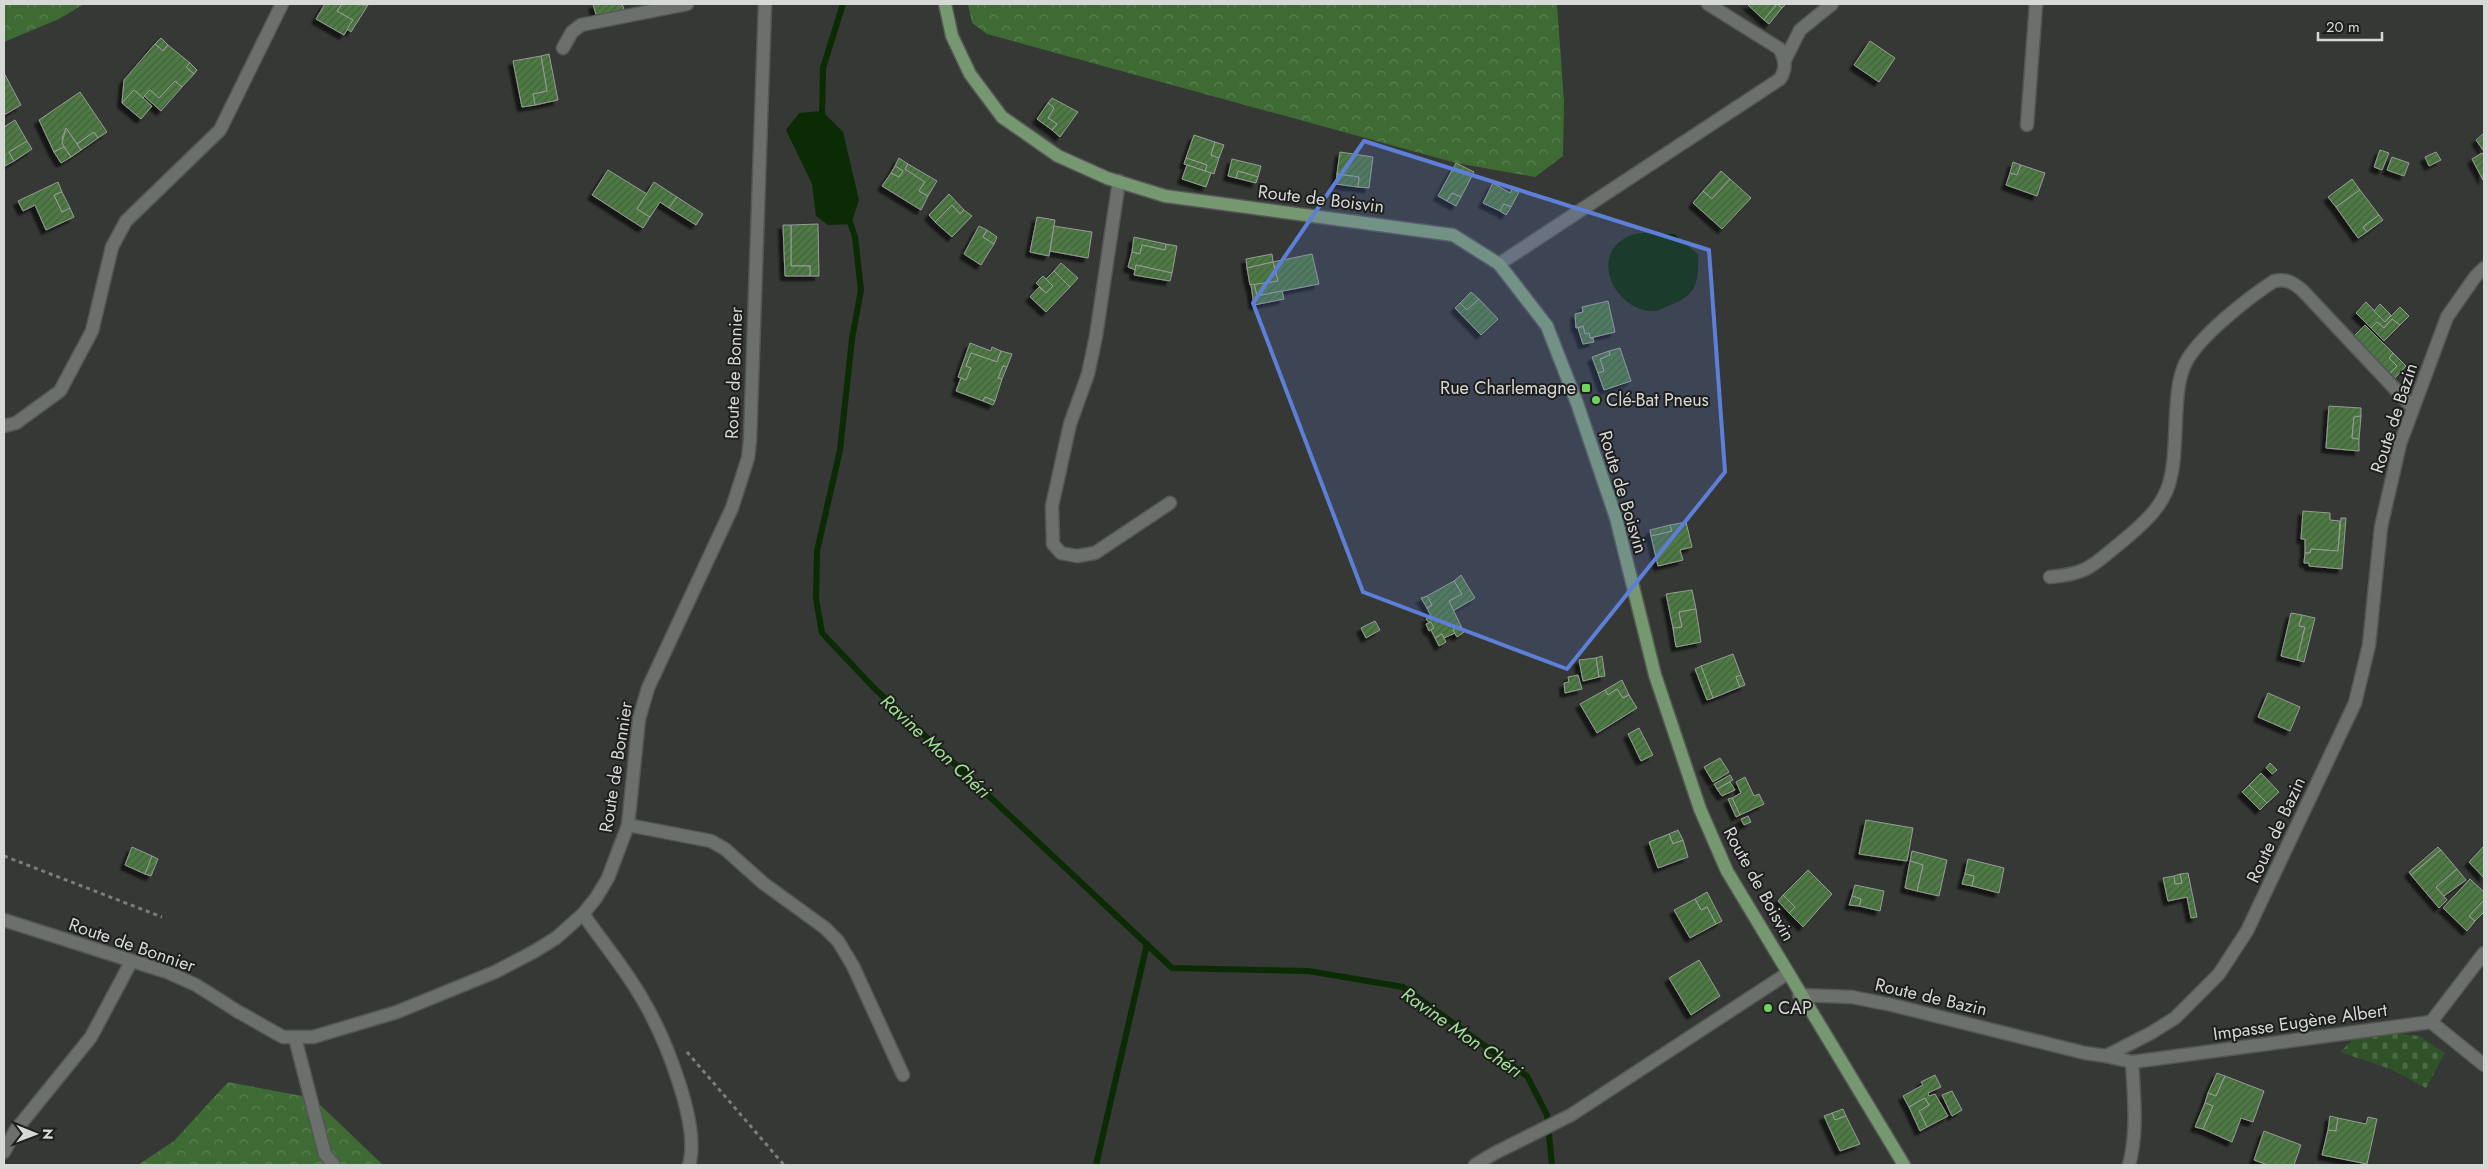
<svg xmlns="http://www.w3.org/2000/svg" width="2488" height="1169" font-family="Jost,sans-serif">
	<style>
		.forest { fill: url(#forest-crowns) }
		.cemetery { fill: url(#cemetery-stones) }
		.water { fill: #0a2b03 }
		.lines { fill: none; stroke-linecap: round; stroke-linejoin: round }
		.stream { stroke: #0a2b03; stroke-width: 6 }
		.building { fill: url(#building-hatch); stroke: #989c97; filter: url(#shadow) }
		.minor-casing { stroke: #545754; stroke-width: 15 }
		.major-casing { stroke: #545754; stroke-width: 15 }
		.path { stroke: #7b7e7b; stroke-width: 3; stroke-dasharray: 4 4; stroke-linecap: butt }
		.minor { stroke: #6c706c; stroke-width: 12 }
		.major { stroke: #769870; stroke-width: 12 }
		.marked { fill: #5e7fd8; fill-opacity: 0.2; stroke: #5e7fd8; stroke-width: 4; stroke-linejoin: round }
		.poi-dot { fill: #72d25d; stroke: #1d1e1d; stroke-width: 2 }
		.labels { text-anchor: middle; stroke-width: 4; stroke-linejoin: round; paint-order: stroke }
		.street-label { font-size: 18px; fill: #d7d9d7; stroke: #1d1e1d }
		.poi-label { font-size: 18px; fill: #d7d9d7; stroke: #1d1e1d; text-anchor: start }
		.water-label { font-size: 19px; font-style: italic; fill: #a0e192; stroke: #1d1e1d }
	</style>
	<defs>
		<pattern id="forest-crowns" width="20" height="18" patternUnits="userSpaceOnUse" patternTransform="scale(1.25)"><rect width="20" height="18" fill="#3e6b34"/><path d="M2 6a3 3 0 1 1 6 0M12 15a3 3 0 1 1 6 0" fill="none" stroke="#598051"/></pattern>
		<pattern id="cemetery-stones" width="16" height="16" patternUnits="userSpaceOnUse" patternTransform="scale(1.25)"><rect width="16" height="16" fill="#305229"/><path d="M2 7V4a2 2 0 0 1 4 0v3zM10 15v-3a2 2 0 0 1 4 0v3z" fill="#4d6a47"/></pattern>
		<pattern id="building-hatch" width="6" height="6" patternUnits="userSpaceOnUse" patternTransform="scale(1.25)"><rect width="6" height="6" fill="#4d7a43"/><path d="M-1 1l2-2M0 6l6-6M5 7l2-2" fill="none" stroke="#476042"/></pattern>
		<filter id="shadow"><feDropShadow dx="-4.5" dy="4.5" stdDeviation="1" flood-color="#0009"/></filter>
	</defs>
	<rect width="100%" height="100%" fill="#353834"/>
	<g class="forest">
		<path d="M4 4H84L59 19 4 42Z"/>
		<path d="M968 4H1557L1564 101 1563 156 1535 177 1456 163 987 34 972 23Z"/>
		<path d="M228 1082 313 1098 383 1165H138L174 1141Z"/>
	</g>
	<path class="cemetery" d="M2383 1032 2419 1036 2445 1053 2426 1088 2390 1069 2340 1052 2360 1033Z"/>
	<g class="water">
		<path d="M822 111 843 132 859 200 851 224 828 225 816 216 812 184 786 130 799 113Z"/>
		<path d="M1674 234 1698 254C1699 278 1698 294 1673 304 1667 306 1658 312 1652 311 1613 310 1587 251 1632 235 1643 231 1661 234 1674 234Z"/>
	</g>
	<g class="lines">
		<g class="stream">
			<path d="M822 118 823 68 843 4"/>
			<path d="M848 216 855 237 861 290 852 339 840 450 817 551 816 599 822 633 875 689 1172 968 1308 971 1403 987 1527 1076 1547 1115 1552 1165"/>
			<path d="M1096 1165 1147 944"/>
		</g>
	</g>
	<g class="building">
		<path d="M325 4H342L337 11 353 20 344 35 316 19Z"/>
		<path d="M342 4 368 5 351 32 347 29 353 20 337 11Z"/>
		<path d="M593 4H622L624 9 597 18Z"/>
		<path d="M1747 4H1786L1782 8 1777 4 1764 20Z"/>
		<path d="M1777 4 1782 8 1769 24 1764 20Z"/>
		<path d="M161 38 168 45 163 51 155 44Z"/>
		<path d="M1870 41 1895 58 1879 82 1854 65Z"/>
		<path d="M155 44 163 51 168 45 190 63 186 67 194 74 182 87 175 81 159 98 150 90 143 98 134 90 122 103 124 80Z"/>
		<path d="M549 54 558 100 535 105 533 94 547 91 541 56Z"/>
		<path d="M541 56 547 91 533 94 535 105 522 107 513 61Z"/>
		<path d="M190 63 197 70 194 74 186 67Z"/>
		<path d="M4 73 21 105 4 115Z"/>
		<path d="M175 81 182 87 161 111 144 96 150 90 159 98Z"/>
		<path d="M134 90 152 106 141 119 122 103Z"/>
		<path d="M80 92 107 132 98 138 94 132 77 144 66 128 62 138 64 147 54 152 39 120Z"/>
		<path d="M1052 98 1078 112 1060 137 1052 130 1057 124 1048 118 1054 108 1048 103Z"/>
		<path d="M1048 103 1054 108 1048 118 1057 124 1052 130 1037 119Z"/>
		<path d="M15 120 27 141 9 152 14 161 5 166 4 127Z"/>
		<path d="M66 128 81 150 71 157 62 143Z"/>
		<path d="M94 132 98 138 81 150 77 144Z"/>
		<path d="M2484 133V149L2483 150 2476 140Z"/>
		<path d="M1194 135 1215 142 1211 155 1219 158 1214 174 1205 171 1207 165 1186 158Z"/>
		<path d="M27 141 32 149 14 161 9 152Z"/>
		<path d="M1215 142 1224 145 1219 158 1211 155Z"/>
		<path d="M64 147 71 157 61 163 54 152Z"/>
		<path d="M2380 150 2389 153 2382 170 2374 167Z"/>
		<path d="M1340 152 1373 157 1369 188 1358 187 1359 177 1337 174Z"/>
		<path d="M2436 152 2441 160 2429 166 2425 157Z"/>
		<path d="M2482 153 2484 156 2483 180 2472 159Z"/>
		<path d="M2392 157 2409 163 2404 176 2387 170Z"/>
		<path d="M899 158 908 164 905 169 925 182 919 191 928 196 921 210 882 186 891 173 899 177 903 171 895 166Z"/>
		<path d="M1186 158 1207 165 1205 171 1184 164Z"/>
		<path d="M1232 159 1261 166 1258 177 1238 171 1236 178 1228 176Z"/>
		<path d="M2013 162 2021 165 2017 175 2010 173Z"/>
		<path d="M1456 163 1474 172 1461 197 1452 193 1447 201 1438 196Z"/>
		<path d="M908 164 937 181 928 196 919 191 925 182 905 169Z"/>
		<path d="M1187 165 1211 173 1206 187 1182 179Z"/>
		<path d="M2021 165 2045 173 2037 196 2006 185 2010 173 2017 175Z"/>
		<path d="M895 166 903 171 899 177 891 173Z"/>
		<path d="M608 170 647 194 637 209 650 217 643 228 592 195Z"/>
		<path d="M1238 171 1258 177 1256 183 1236 178Z"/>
		<path d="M1721 171 1730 179 1712 199 1703 191Z"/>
		<path d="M1337 174 1359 177 1358 187 1336 184Z"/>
		<path d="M1730 179 1751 198 1722 229 1693 203 1703 191 1712 199Z"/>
		<path d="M2352 179 2360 190 2336 207 2328 197Z"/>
		<path d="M58 182 62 192 54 195 62 212 70 208 74 217 46 230 35 205 23 211 18 201Z"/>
		<path d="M654 182 677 197 669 208 660 202 650 217 637 209Z"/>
		<path d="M1493 183 1510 193 1512 189 1519 192 1511 207 1504 204 1500 211 1483 203Z"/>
		<path d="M2360 190 2379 215 2363 227 2367 232 2358 238 2336 207Z"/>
		<path d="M62 192 70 208 62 212 54 195Z"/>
		<path d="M1452 193 1461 197 1456 206 1447 201Z"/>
		<path d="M949 194 964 210 960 214 952 205 935 222 929 215Z"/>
		<path d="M677 197 703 214 696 225 669 208Z"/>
		<path d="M1504 204 1511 207 1506 215 1500 211Z"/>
		<path d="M952 205 960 214 964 210 972 216 952 237 935 222Z"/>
		<path d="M2379 215 2383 220 2367 232 2363 227Z"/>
		<path d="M1037 217 1055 220 1049 256 1030 252Z"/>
		<path d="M818 224 819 276H810V266H791V225Z"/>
		<path d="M783 225H791V266H810V276H785Z"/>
		<path d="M979 226 987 230 983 237 994 244 981 265 964 254Z"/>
		<path d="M1054 226 1092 232 1088 258 1050 251Z"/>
		<path d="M987 230 997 237 994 244 983 237Z"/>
		<path d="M1134 237 1166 244 1165 250 1142 245 1140 254 1132 252Z"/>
		<path d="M1166 244 1177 246 1172 273 1136 265 1135 270 1128 267 1132 252 1140 254 1142 245 1165 250Z"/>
		<path d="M1272 254 1273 262 1247 268 1246 259Z"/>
		<path d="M1312 254 1319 284 1257 296 1254 284 1278 281 1273 262Z"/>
		<path d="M1273 262 1278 281 1250 285 1247 268Z"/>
		<path d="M1061 263 1078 278 1070 287 1054 271Z"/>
		<path d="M1136 265 1172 273 1170 281 1134 275Z"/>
		<path d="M1054 271 1070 287 1046 312 1030 297 1039 287 1046 293 1053 286 1046 279Z"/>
		<path d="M1043 276 1053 286 1046 293 1036 283Z"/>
		<path d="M1254 284 1257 296 1282 291 1284 299 1254 305 1251 285Z"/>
		<path d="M1471 292 1479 299 1467 310 1460 303Z"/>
		<path d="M1479 299 1498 319 1481 335 1455 308 1460 303 1467 310Z"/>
		<path d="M1608 301 1615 332 1590 338 1589 333 1585 334 1583 326 1576 328 1575 314 1583 312 1582 307Z"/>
		<path d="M2366 302 2385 322 2400 307 2409 316 2400 325 2392 319 2384 328 2377 322 2371 328 2356 313Z"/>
		<path d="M2380 304 2391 315 2385 322 2374 311Z"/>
		<path d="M2392 319 2400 325 2384 341 2371 328 2377 322 2384 328Z"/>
		<path d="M2365 325 2393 353 2389 358 2397 366 2389 374 2352 338Z"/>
		<path d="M1583 326 1585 334 1589 333 1590 338H1593L1594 342 1583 344 1578 328Z"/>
		<path d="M970 343 991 351 992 347 1001 351 997 362 971 353 966 366 971 368 966 380 958 377Z"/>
		<path d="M1620 348 1631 381 1604 390 1598 373 1604 371 1600 359 1610 355 1609 351Z"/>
		<path d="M1001 351 1012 354 1007 367 1003 366 998 378 1002 379 995 401 985 397 983 401 956 391 961 378 966 380 971 368 966 366 971 353 997 362Z"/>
		<path d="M1609 351 1610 355 1600 359 1604 371 1598 373 1592 357Z"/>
		<path d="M2393 353 2406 366 2394 379 2389 374 2397 366 2389 358Z"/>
		<path d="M1003 366 1007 367 1002 379 998 378Z"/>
		<path d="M985 397 995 401 993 405 983 401Z"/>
		<path d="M2329 406 2361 408V416L2354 417 2352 438 2359 439V451L2326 448Z"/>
		<path d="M2361 416 2359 439 2352 438 2354 417Z"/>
		<path d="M2303 511 2330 513V520L2340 521 2338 551 2311 549 2310 553H2305V539H2301Z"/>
		<path d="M2341 518H2346L2342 569 2309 566V563H2304L2305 553H2310L2311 549 2338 551Z"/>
		<path d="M1686 522 1692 547 1680 550 1683 560 1658 566 1651 536 1672 531 1670 525Z"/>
		<path d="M1670 525 1672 531 1651 536 1650 530Z"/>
		<path d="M1461 575 1475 598 1453 611 1449 601 1462 594 1454 581Z"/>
		<path d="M1454 581 1462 594 1449 601 1461 626 1453 630 1455 633 1444 638 1442 634 1435 638 1431 630 1434 628 1426 619 1431 616 1427 608 1432 605 1427 596Z"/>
		<path d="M1692 590 1696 609 1679 612 1682 627 1673 628 1666 594Z"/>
		<path d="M1427 596 1432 605 1427 608 1421 598Z"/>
		<path d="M1696 609 1701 642 1676 647 1673 628 1682 627 1679 612Z"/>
		<path d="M2291 613 2302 615 2299 626 2305 627 2297 660 2281 656Z"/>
		<path d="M2302 615 2315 618 2304 662 2297 660 2305 627 2299 626Z"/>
		<path d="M1375 621 1380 630 1366 638 1361 628Z"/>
		<path d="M1431 622 1434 628 1429 631 1426 624Z"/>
		<path d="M1461 626 1464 632 1457 637 1453 630Z"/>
		<path d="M1442 634 1446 642 1439 646 1435 638Z"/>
		<path d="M1733 654 1741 675 1736 677 1740 687 1713 698 1701 666Z"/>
		<path d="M1602 656 1605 676 1599 677 1596 658Z"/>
		<path d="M1596 658 1599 677 1583 681 1579 660Z"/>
		<path d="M1701 666 1713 698 1707 700 1695 669Z"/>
		<path d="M1578 675 1582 689 1565 693 1564 683 1569 682 1568 677Z"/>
		<path d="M1741 675 1745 685 1740 687 1736 677Z"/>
		<path d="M1622 680 1629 695 1623 698 1617 689 1608 695 1605 690Z"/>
		<path d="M1617 689 1623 698 1629 695 1637 708 1597 733 1580 704 1605 690 1608 695Z"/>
		<path d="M2268 693 2300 707 2290 731 2258 717Z"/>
		<path d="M1639 728 1653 755 1641 761 1628 734Z"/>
		<path d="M1720 758 1729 772 1713 782 1704 767Z"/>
		<path d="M2270 763 2277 770 2272 774 2266 768Z"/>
		<path d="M2261 773 2279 792 2267 803 2249 785Z"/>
		<path d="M1730 775 1733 780 1717 789 1714 784Z"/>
		<path d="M1745 777 1754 796 1759 794 1764 804 1740 815 1732 798 1741 793 1736 782Z"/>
		<path d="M1730 782 1735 790 1722 796 1717 789Z"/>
		<path d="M2249 785 2267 803 2260 810 2242 792Z"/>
		<path d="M1732 798 1740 815 1736 817 1728 799Z"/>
		<path d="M1748 816 1751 822 1744 825 1741 819Z"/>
		<path d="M1866 820 1913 828 1907 861 1859 854Z"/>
		<path d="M1678 830 1683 840 1673 844 1669 834Z"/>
		<path d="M1669 834 1673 844 1683 840 1688 857 1658 868 1649 842Z"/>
		<path d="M2484 846V878L2469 862Z"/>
		<path d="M132 847 152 856 145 874 125 865Z"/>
		<path d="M2438 847 2441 850 2411 875 2409 872Z"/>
		<path d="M2441 850 2457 869 2436 887 2447 900 2439 908 2411 875Z"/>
		<path d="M1912 851 1947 860 1939 896 1917 891 1923 865 1910 861Z"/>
		<path d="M152 856 158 859 151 876 145 874Z"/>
		<path d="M1968 859 2004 868 1999 893 1972 886 1974 876 1965 874Z"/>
		<path d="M1910 861 1923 865 1917 891 1905 888Z"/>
		<path d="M2457 869 2466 880 2444 896 2436 887Z"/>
		<path d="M1808 870 1832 894 1803 927 1789 913 1795 907 1783 895Z"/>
		<path d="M2188 873 2197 917 2191 918 2187 897 2168 901 2163 878 2174 876 2175 884 2182 883 2180 874Z"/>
		<path d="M1965 874 1974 876 1972 886 1962 884Z"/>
		<path d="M2180 874 2182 883 2175 884 2174 876Z"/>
		<path d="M2470 879 2484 892V900L2469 916 2475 921 2467 931 2443 908Z"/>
		<path d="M1855 885 1884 891 1880 911 1859 906 1861 899 1852 896Z"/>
		<path d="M1707 892 1722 921 1716 924 1707 907 1701 910 1695 899Z"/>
		<path d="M1783 895 1795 907 1789 913 1778 901Z"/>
		<path d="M1852 896 1861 899 1859 906 1849 905Z"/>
		<path d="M1695 899 1701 910 1707 907 1716 924 1690 938 1674 910Z"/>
		<path d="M2484 900V912L2475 921 2469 916Z"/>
		<path d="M1699 960 1720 996 1691 1015 1669 978Z"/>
		<path d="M2217 1073 2225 1076 2216 1096 2208 1093Z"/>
		<path d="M1935 1075 1941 1087 1928 1093 1929 1096 1935 1094 1948 1116 1927 1127 1919 1111 1929 1105 1925 1098 1909 1107 1903 1096 1923 1085 1921 1082Z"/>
		<path d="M2225 1076 2264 1091 2253 1122 2241 1118 2232 1142 2203 1129 2213 1106 2205 1103 2208 1093 2216 1096Z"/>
		<path d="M1952 1091 1962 1110 1952 1116 1942 1095Z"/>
		<path d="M1925 1098 1929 1105 1919 1111 1927 1127 1920 1131 1909 1107Z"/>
		<path d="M2205 1103 2213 1106 2203 1129 2195 1127Z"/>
		<path d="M1843 1109 1846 1116 1835 1120 1832 1113Z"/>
		<path d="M1832 1113 1835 1120 1846 1116 1860 1144 1840 1151 1824 1116Z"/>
		<path d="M2330 1116 2338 1118 2336 1131 2328 1130Z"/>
		<path d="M2368 1117 2377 1119 2367 1164 2322 1155 2328 1130 2336 1131 2338 1118 2366 1124Z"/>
		<path d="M2264 1131 2301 1145 2294 1165H2268L2254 1160Z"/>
	</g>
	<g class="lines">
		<g class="minor-casing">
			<g id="minor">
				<path d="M563 48 572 32 581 25 687 4"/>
				<path d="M1785 60 1800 30 1832 4"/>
				<path d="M2027 125 2036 4"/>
				<path d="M1119 181 1096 336 1088 374 1070 424 1052 506 1053 544 1061 553 1077 556 1095 553 1170 503"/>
				<path d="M1499 264 1780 79C1787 68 1785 61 1780 49L1708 4"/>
				<path d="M4 426 16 423 60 391 92 331 112 247 126 221 220 130 282 4"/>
				<path d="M2050 577C2087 574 2092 566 2119 544 2175 499 2173 484 2176 416 2177 399 2178 379 2185 364 2198 337 2248 298 2274 281 2286 278 2294 283 2303 291L2413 408"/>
				<path d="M628 825 711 841 725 849 763 883 825 928 838 941 853 966 903 1075"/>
				<path d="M583 914C603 943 627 971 644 1002 665 1038 701 1126 689 1165"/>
				<path d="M4 920 167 972 196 985 237 1011 283 1037H313L397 1012 495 972 535 951 556 938 583 914 596 898 608 878 628 825 639 719 648 688 732 508 748 458 750 440 765 4"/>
				<path d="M1799 995 1852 997 1892 1005 2085 1053 2106 1056 2151 1033 2175 1018 2219 974 2247 931 2355 703 2369 645 2381 527 2400 444 2447 317 2475 277 2484 268"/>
				<path d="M2431 1022 2484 953"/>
				<path d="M295 1038 325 1154 334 1165"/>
				<path d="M2106 1056 2132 1062 2431 1022 2484 1065"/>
				<path d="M4 1152 15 1131 91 1037 131 962"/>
				<path d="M1475 1165 1493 1154 1571 1115 1788 973"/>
				<path d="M2129 1165C2138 1132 2134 1097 2132 1062"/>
			</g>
		</g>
		<g class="major-casing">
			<path id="major" d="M945 4 952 36 970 74 1002 117 1058 156 1107 178 1165 196 1453 235 1499 264 1547 326 1577 403 1616 518 1655 675 1700 809 1727 871 1904 1165"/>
		</g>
		<g class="path">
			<path d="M4 856 162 917"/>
			<path d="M687 1052 784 1165"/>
		</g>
		<use href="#minor" class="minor"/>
		<use href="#major" class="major"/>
	</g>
	<path class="marked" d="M1364 141 1709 250 1725 472 1567 669 1363 592 1253 303Z"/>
	<g class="poi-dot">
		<rect x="1581" y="383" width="10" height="10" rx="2.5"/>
		<circle cx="1596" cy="400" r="5"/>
		<circle cx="1768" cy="1008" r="5"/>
	</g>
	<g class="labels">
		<g class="street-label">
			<text transform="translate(1321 199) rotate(7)" y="6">Route de Boisvin</text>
			<text transform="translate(734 373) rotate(-88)" y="6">Route de Bonnier</text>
			<text transform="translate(2394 418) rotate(-72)" y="6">Route de Bazin</text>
			<text transform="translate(1623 492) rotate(73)" y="6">Route de Boisvin</text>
			<text transform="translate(616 767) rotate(-81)" y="6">Route de Bonnier</text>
			<text transform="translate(2276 830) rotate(-65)" y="6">Route de Bazin</text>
			<text transform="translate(1759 884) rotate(61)" y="6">Route de Boisvin</text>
			<text transform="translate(132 945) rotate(19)" y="6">Route de Bonnier</text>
			<text transform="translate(1931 997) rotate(13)" y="6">Route de Bazin</text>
			<text transform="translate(2300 1022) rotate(-8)" y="6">Impasse Eugène Albert</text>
		</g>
		<g class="poi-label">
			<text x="1576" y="394" text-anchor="end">Rue Charlemagne</text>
			<text x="1606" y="406">Clé-Bat Pneus</text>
			<text x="1778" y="1014">CAP</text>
		</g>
		<g class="water-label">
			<text transform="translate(936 746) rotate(43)" y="7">Ravine Mon Chéri</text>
			<text transform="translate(1462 1032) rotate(35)" y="7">Ravine Mon Chéri</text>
		</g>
	</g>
	<rect width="2488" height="1169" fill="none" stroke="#d7d9d7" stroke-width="10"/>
	<g transform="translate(35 1134) rotate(91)" stroke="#1d1e1d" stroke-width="4" paint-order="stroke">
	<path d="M0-4L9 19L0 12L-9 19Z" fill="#d7d9d7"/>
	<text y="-8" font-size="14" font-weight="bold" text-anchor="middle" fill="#d7d9d7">N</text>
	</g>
	<path d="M2318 32v8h64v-8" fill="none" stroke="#d7d9d7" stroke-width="2.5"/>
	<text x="2326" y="32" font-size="15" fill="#d7d9d7" stroke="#1d1e1d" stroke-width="4" paint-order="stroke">20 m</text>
</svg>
